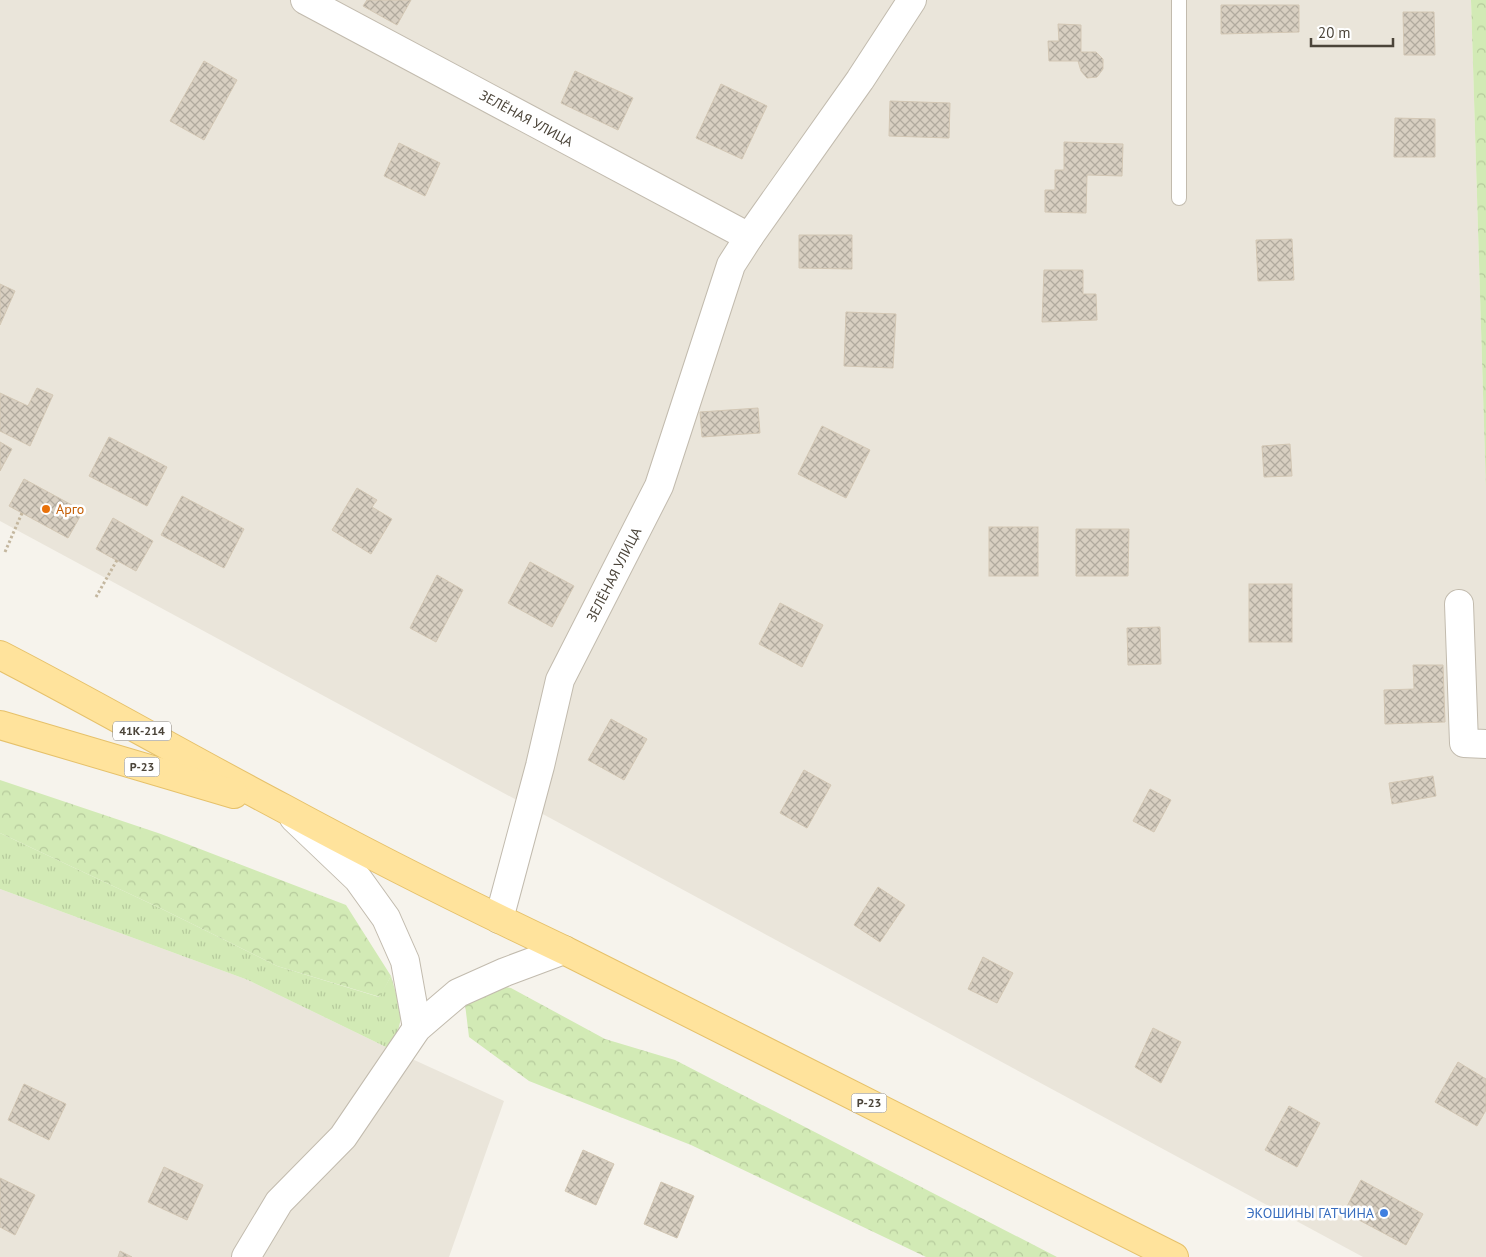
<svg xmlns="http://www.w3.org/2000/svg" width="1486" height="1257" font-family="'PT Sans',sans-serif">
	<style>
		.residential { fill: #eae5da }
		.grass { fill: url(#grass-tufts) }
		.forest { fill: url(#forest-crowns) }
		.building { fill: url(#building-cross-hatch); stroke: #d3c7b4 }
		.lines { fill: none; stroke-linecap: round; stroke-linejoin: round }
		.service-casing { stroke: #c2bbae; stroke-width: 16 }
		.minor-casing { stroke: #c2bbae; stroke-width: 30 }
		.primary-casing { stroke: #e6c16a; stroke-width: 30 }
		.path { stroke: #c4b79f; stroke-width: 3; stroke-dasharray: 2.5 2.5; stroke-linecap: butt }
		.service { stroke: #fff; stroke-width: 14 }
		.minor { stroke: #fff; stroke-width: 28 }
		.primary { stroke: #ffe39c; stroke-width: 28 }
		.food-dot { fill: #e8710a; stroke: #fff; stroke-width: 2 }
		.shop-dot { fill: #3f7fe0; stroke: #fff; stroke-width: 2 }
		.labels { text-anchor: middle; stroke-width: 5; stroke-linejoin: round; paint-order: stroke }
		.shield { fill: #fff; stroke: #817c74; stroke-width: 1 }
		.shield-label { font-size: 12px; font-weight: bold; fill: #4b4439 }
		.street-label { font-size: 14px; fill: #4b4439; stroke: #fff }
		.food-label { font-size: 14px; fill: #c56008; stroke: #fff; text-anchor: start }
		.shop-label { font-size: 14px; fill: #366cbe; stroke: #fff; text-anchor: end }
	</style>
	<defs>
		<pattern id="grass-tufts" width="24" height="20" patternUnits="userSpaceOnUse" patternTransform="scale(1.25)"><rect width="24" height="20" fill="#d2eab5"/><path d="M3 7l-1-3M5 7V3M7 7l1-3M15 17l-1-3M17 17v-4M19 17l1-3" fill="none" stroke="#b6ca9c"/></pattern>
		<pattern id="forest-crowns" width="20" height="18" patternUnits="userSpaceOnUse" patternTransform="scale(1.25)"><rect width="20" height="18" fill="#d2eab5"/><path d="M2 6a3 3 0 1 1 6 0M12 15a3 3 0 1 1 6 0" fill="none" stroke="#b6ca9c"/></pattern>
		<pattern id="building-cross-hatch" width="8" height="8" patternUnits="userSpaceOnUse" patternTransform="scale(1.25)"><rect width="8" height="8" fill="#d8cfc1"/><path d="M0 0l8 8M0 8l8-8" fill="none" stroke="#b1aa9e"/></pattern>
	</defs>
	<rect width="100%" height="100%" fill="#f6f3ec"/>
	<g class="residential">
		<path d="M0 0H1471L1486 491V1257H1363L0 521Z"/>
		<path d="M0 889 248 980 388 1048 504 1101 449 1257H0Z"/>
	</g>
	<path class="grass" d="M0 833 162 909 277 966 379 997 391 976 402 1014 398 1031 388 1048 248 980 0 889Z"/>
	<g class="forest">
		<path d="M1471 0H1486V491Z"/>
		<path d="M0 780 161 834 346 905 391 976 380 997 277 966 162 909 0 833Z"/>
		<path d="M491 985 511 988 605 1039 675 1060 1057 1257H926L691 1145 529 1081 469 1037 465 1004Z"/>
	</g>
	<g class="building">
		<path d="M367 0H411L397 25 363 6Z"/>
		<path d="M1221 5H1299V32L1221 34Z"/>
		<path d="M1403 12H1434L1435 55H1404Z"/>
		<path d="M1058 24 1081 25V52H1096L1103 59V69L1097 77 1087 78 1081 71 1078 61H1049L1048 41H1059Z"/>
		<path d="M204 61 237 80 204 140 170 121Z"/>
		<path d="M575 71 633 98 618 130 561 103Z"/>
		<path d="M721 84 767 106 742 159 696 138Z"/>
		<path d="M890 101 950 103 949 138 889 136Z"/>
		<path d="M1395 118 1435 119V157H1394Z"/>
		<path d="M1064 142 1123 144 1122 176 1087 175 1086 213 1045 212V190H1055V170H1064Z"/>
		<path d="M399 143 440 163 425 196 384 176Z"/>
		<path d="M799 235H852V269L799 268Z"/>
		<path d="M1292 239 1294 280 1258 281 1256 240Z"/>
		<path d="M1044 270H1083V294H1096L1097 320 1042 322Z"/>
		<path d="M0 284 15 291 0 325Z"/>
		<path d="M846 312 896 314 893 368 844 366Z"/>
		<path d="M37 388 53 395 30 446 0 431V393L28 406Z"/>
		<path d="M758 408 760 433 702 437 700 412Z"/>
		<path d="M822 426 870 450 846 498 798 474Z"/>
		<path d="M109 437 167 467 147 506 89 476Z"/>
		<path d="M0 442 12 449 0 471Z"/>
		<path d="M1290 444 1292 476 1264 477 1262 446Z"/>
		<path d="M24 479 83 511 68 538 9 506Z"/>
		<path d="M357 488 377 500 372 507 392 519 371 554 332 530Z"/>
		<path d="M182 496 244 529 224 568 161 535Z"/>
		<path d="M113 518 153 541 136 571 96 549Z"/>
		<rect x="989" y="527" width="49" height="49"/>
		<path d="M1076 529H1129L1128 576H1076Z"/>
		<path d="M530 562 574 586 552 627 508 603Z"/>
		<path d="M437 575 463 590 436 642 410 628Z"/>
		<rect x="1249" y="584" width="43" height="58"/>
		<path d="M780 603 823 625 802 667 759 644Z"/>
		<path d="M1160 627 1161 664 1128 665 1127 628Z"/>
		<path d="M1413 665H1443L1445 722 1385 724 1384 690 1414 689Z"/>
		<path d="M611 719 647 739 624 780 588 760Z"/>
		<path d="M804 770 831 785 807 828 780 813Z"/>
		<path d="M1433 776 1436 796 1392 804 1389 783Z"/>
		<path d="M1150 789 1171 800 1154 832 1133 821Z"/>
		<path d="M878 887 905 905 880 942 854 925Z"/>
		<path d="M983 957 1013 973 997 1003 968 989Z"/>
		<path d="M1153 1028 1181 1042 1161 1083 1135 1067Z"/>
		<path d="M1458 1062 1486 1079V1110L1477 1126 1435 1102Z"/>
		<path d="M24 1084 66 1104 49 1140 8 1120Z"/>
		<path d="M1289 1106 1320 1123 1297 1167 1265 1150Z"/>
		<path d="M583 1150 614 1164 596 1205 565 1191Z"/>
		<path d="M164 1167 203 1185 187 1220 148 1202Z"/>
		<path d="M0 1178 35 1195 15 1235 0 1227Z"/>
		<path d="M1361 1180 1423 1214 1406 1245 1344 1212Z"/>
		<path d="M661 1182 694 1196 677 1238 644 1224Z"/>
		<path d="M120 1251 132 1257H118Z"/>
	</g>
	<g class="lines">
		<g class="service-casing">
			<path id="service" d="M1179 198V0"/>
		</g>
		<g class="minor-casing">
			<g id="minor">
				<path id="s1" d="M305 0 749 237"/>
				<path d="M1459 604 1464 743 1486 744"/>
				<path d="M294 818 358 879 386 918 405 961 417 1028"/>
				<path id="s2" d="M499 919 540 766 560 680 659 486 731 265 749 237 860 80 912 0"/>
				<path d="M246 1257 279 1202 343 1137 417 1028 458 993 505 972 564 950"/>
			</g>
		</g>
		<g class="primary-casing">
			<g id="primary">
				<path d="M0 655C95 704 188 758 283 808 375 858 469 905 564 950L1174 1257"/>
				<path d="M0 725 234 794"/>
			</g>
		</g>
		<g class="path">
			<path d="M5 552 22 513"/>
			<path d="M96 597 117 560"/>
		</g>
		<use href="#service" class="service"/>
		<use href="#minor" class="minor"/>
		<use href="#primary" class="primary"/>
	</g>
	<circle class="food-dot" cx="46" cy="509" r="5"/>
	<circle class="shop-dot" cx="1384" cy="1213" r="5"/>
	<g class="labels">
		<g class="shield">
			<rect x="113" y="721.5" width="58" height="19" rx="4"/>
			<rect x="124.5" y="757.5" width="35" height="19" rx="4"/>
			<rect x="851.5" y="1093.5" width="35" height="19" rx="4"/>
		</g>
		<g class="shield-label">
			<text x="142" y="735">41К-214</text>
			<text x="142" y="771">Р-23</text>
			<text x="869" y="1107">Р-23</text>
		</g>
		<g class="street-label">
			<text dy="5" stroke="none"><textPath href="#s1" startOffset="251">ЗЕЛЁНАЯ УЛИЦА</textPath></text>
			<text dy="5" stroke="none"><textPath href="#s2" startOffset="365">ЗЕЛЁНАЯ УЛИЦА</textPath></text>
		</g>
		<g class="food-label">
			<text x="56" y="514">Арго</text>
		</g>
		<g class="shop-label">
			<text x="1374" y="1218">ЭКОШИНЫ ГАТЧИНА</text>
		</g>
	</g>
	<path d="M1311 38v8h82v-8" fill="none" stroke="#4b4439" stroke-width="2.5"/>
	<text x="1318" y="38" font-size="15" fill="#4b4439" stroke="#ffffff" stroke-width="4" paint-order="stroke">20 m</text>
</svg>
